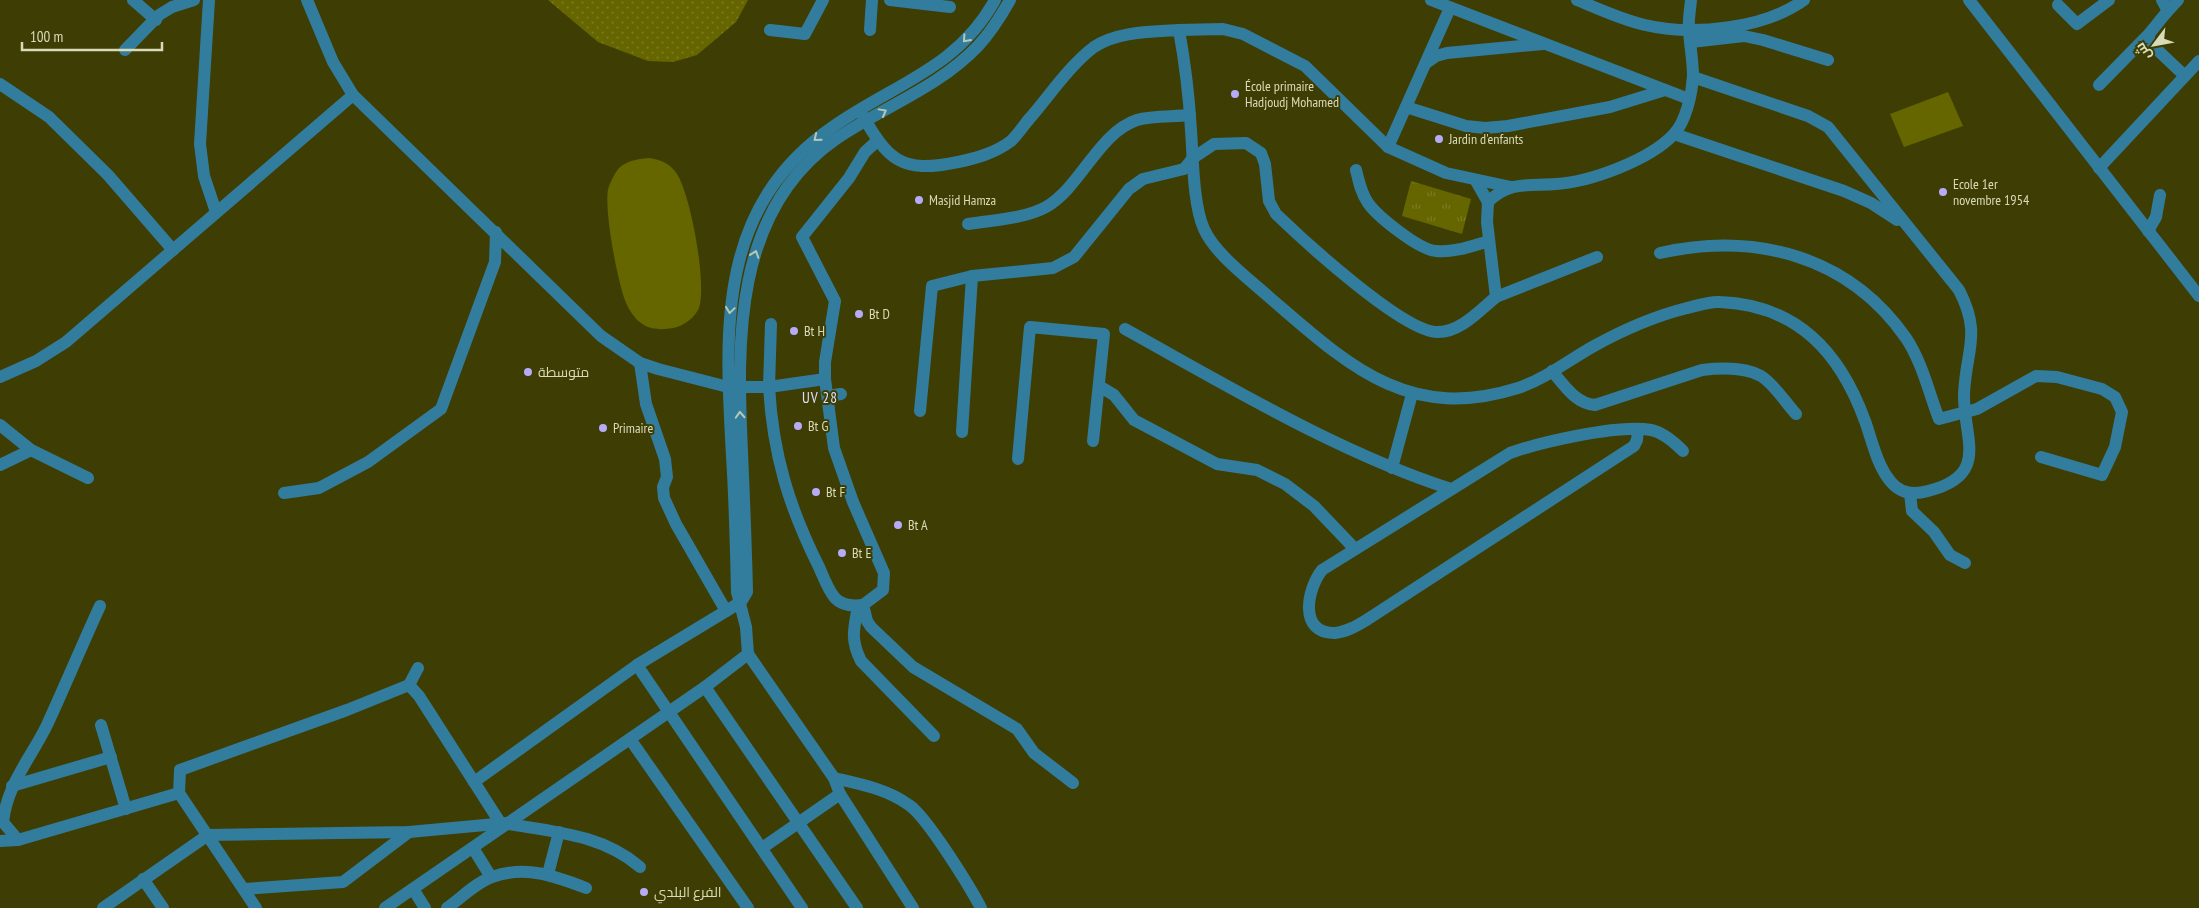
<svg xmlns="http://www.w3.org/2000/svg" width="2199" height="908" font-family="'PT Sans Narrow',Cairo,sans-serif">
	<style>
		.grass { fill: url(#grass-dots) }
		.park { fill: url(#park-tufts) }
		.garden { fill: #656600 }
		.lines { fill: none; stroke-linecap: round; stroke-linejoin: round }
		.minor { stroke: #327d9e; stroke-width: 12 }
		.oneway { stroke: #b8c8b3 }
		.poi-dot { fill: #b7abf8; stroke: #3e3e04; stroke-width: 2 }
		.labels { text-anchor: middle; stroke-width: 4; stroke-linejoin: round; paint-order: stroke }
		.poi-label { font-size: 14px; fill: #d9dbb8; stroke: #3e3e04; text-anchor: start }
		.neighbourhood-label { font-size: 15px; letter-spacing: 1px; fill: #e1defc; stroke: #3e3e04 }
	</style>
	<defs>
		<pattern id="grass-dots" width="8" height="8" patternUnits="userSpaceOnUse" patternTransform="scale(1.25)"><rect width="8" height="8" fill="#656600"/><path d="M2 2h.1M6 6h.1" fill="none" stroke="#7a7b23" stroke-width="1.8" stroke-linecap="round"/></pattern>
		<pattern id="park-tufts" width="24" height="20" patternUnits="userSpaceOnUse" patternTransform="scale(1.25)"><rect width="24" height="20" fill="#656600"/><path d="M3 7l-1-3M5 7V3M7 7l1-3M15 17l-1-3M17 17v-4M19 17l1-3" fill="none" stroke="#7a7b23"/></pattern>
	</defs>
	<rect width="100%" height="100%" fill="#3e3e04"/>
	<path class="grass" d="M548 0H748L736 22 697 55 673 62 648 61 598 42Z"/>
	<path class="park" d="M1411 181 1471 199 1462 234 1402 216Z"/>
	<g class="garden">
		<path d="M1948 92 1963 126 1904 147 1890 114Z"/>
		<path d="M649 158C661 160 670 163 677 174 691 196 707 284 699 308 695 317 686 324 677 327 666 330 651 331 641 323 636 320 629 310 627 305 618 287 604 209 608 190 609 185 613 177 616 172 623 161 637 159 649 158Z"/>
	</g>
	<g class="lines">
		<g class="minor">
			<path d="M133 0 156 20"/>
			<path d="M209 0 200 144 204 176 216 212"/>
			<path d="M307 0 333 62 353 95 601 336 640 363 658 369 728 387H769C773 455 789 507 819 567 823 576 828 590 835 598 842 606 854 606 863 605L883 590 884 573 853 502 834 448 825 379 769 387 771 324"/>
			<path d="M890 0 950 7"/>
			<path d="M1431 0 1689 99"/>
			<path d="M1577 0C1599 9 1622 20 1645 25 1693 36 1764 29 1804 0"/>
			<path d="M1969 0 2199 296"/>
			<path d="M2162 0 2167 9 2166 13 2149 34V42L2185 76"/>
			<path d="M2058 5 2077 24 2109 0"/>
			<path d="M2166 13 2178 0"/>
			<path d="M770 30 805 34 823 0"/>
			<path d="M870 30 872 0"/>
			<path d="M1179 30 1223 29 1243 34 1305 66 1388 147 1446 173 1511 187"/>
			<path d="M1691 42 1744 36 1763 40 1828 60"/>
			<path d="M125 50 159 15 172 7 194 0"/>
			<path d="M1426 63 1436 56 1447 53 1543 44"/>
			<path d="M0 84 49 117 108 175 173 250"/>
			<path d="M2099 85 2149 34"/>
			<path d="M1406 107 1466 126 1485 128 1508 126 1610 107 1665 90"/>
			<path d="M860 111C888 160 900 174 958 162 977 158 995 153 1011 141 1018 134 1024 125 1030 118 1049 96 1071 64 1094 47 1118 31 1152 32 1179 30 1185 63 1189 96 1191 130 1193 157 1193 205 1204 229 1215 254 1249 279 1269 297 1347 364 1407 423 1518 388 1545 379 1569 360 1594 346 1623 330 1655 316 1687 308 1697 306 1709 301 1720 302 1797 305 1840 352 1865 421 1872 440 1877 466 1891 482 1901 494 1914 495 1928 491 1991 475 1963 438 1964 394 1966 349 1982 335 1959 290L1828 127 1808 116 1693 77"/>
			<path d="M1674 134 1844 191 1871 203 1897 220"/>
			<path d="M1388 147 1450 8"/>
			<path d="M2099 168 2199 61"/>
			<path d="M1356 170C1359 182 1361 193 1368 203 1377 216 1419 250 1436 251 1453 253 1472 246 1489 241"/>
			<path d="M1476 181 1488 202C1509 181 1528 186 1556 184 1590 182 1650 160 1674 134 1686 121 1692 94 1693 76 1693 61 1690 46 1689 31 1688 21 1690 10 1691 0"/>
			<path d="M968 224C993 220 1024 219 1046 207 1081 187 1098 133 1137 120 1153 115 1174 117 1190 115"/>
			<path d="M2148 231 2156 217 2160 195"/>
			<path d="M1660 253C1755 232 1848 255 1906 338 1922 362 1929 393 1939 419L1977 409 2036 376 2057 377 2102 389 2115 397 2122 412 2115 447 2102 475 2041 457"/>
			<path d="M1496 297 1597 257"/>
			<path d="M1125 329C1228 386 1339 453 1451 489"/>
			<path d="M640 363 646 404 665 459 667 477 663 487 664 498 676 524 726 611"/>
			<path d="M1552 371C1564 385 1575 403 1595 405L1702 370C1719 368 1745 367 1761 376 1774 384 1785 402 1796 414"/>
			<path d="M0 377 36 361 66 342 353 95"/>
			<path d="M825 379V362L835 301 802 237 849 178 865 152 877 141"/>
			<path d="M1099 386 1114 395 1134 420 1217 464 1257 470 1285 484 1314 506 1355 549"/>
			<path d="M828 396 841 394"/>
			<path d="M920 411 932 286 972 276 1053 268 1074 257 1129 189 1143 179 1184 169 1193 158 1214 144 1246 143 1261 153 1265 164 1269 201 1276 214C1303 240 1404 333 1438 332 1461 332 1480 310 1496 297L1487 222 1488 202"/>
			<path d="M0 425 31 450 88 478"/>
			<path d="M1638 429 1637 440 1634 446 1368 619C1358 625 1347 632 1335 633 1298 634 1307 589 1322 570L1510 453C1541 442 1619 424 1651 430 1662 432 1675 443 1683 451"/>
			<path d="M962 432 972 276"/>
			<path d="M1018 459 1030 327 1104 334 1093 441"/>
			<path d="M0 465 31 450"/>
			<path d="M1392 468 1412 394"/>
			<path d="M284 493 319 488 368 462 441 409 495 262 496 232"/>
			<path d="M1910 493 1912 511 1934 532 1950 555 1965 563"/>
			<path d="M863 605 867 621 871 627 913 667 1017 729 1034 753 1073 783"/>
			<path d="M858 606C854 629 850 639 861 661L934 736"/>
			<path d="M748 654 834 778 840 794 913 908"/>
			<path d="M637 665 802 908"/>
			<path d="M409 685 418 668"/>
			<path d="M705 687 857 908"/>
			<path d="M101 725 126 809"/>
			<path d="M630 739 748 908"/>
			<path d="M834 778C860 784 887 789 909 805 927 817 970 887 981 908"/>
			<path d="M474 782 637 665 741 602 747 592C746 545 744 499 742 452 737 342 733 210 836 139 883 107 938 88 978 46 991 32 1001 16 1010 0"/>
			<path d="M12 786 111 757"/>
			<path d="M179 793 256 908"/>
			<path d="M508 824C556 832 603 835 640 867"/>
			<path d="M18 840 3 822C7 784 31 758 47 725 65 686 82 645 100 606"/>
			<path d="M0 841 18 840 179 793 180 770 347 710 409 685 419 696 501 824"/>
			<path d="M473 848 491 877"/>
			<path d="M762 848 840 794"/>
			<path d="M548 874 559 832"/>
			<path d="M143 879 163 908"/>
			<path d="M244 889 343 882 409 832"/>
			<path d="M413 889 425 908"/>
			<path d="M103 908 208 835 409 832 507 823"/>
			<path d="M385 908 705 687 748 654 746 627 737 592C736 547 735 502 732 456 725 330 716 207 834 126 894 84 958 68 995 0"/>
			<path d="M447 908C461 898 477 882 492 877 526 865 555 876 586 888"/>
		</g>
	</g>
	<defs><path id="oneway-chevron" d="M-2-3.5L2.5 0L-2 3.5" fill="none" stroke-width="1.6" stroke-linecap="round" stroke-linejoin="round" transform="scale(1.25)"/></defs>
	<g class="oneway">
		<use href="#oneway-chevron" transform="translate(966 39) rotate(132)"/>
		<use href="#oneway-chevron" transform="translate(883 112) rotate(-29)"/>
		<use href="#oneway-chevron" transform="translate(817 138) rotate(141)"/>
		<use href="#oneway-chevron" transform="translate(755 254) rotate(-71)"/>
		<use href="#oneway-chevron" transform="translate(730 310) rotate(98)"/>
		<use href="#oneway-chevron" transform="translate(740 415) rotate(-93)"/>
	</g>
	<g class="poi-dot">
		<circle cx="1235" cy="94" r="5"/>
		<circle cx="1439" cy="139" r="5"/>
		<circle cx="1943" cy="192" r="5"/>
		<circle cx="919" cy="200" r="5"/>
		<circle cx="859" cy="314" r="5"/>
		<circle cx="794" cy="331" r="5"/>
		<circle cx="528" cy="372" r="5"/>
		<circle cx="798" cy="426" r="5"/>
		<circle cx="603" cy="428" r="5"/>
		<circle cx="816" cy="492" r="5"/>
		<circle cx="898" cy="525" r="5"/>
		<circle cx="842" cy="553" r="5"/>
		<circle cx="644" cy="892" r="5"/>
	</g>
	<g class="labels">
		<g class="poi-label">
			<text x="1245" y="91">École primaire<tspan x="1245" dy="16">Hadjoudj Mohamed</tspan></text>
			<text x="1449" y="144">Jardin d'enfants</text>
			<text x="1953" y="189">Ecole 1er<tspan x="1953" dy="16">novembre 1954</tspan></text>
			<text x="929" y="205">Masjid Hamza</text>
			<text x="869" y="319">Bt D</text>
			<text x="804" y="336">Bt H</text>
			<text x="538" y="377">متوسطة</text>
			<text x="808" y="431">Bt G</text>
			<text x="613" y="433">Primaire</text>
			<text x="826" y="497">Bt F</text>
			<text x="908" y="530">Bt A</text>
			<text x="852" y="558">Bt E</text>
			<text x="654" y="897">الفرع البلدي</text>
		</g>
		<g class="neighbourhood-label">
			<text x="820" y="403">UV 28</text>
		</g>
	</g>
	<g transform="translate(2154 45) rotate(238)" stroke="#3e3e04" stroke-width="4" paint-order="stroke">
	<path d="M0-4L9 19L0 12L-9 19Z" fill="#d9dbb8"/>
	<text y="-8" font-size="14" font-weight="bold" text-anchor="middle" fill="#d9dbb8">ش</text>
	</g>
	<path d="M22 42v8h140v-8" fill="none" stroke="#d9dbb8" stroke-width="2.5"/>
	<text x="30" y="42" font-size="15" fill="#d9dbb8" stroke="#3e3e04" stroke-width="4" paint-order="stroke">100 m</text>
</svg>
